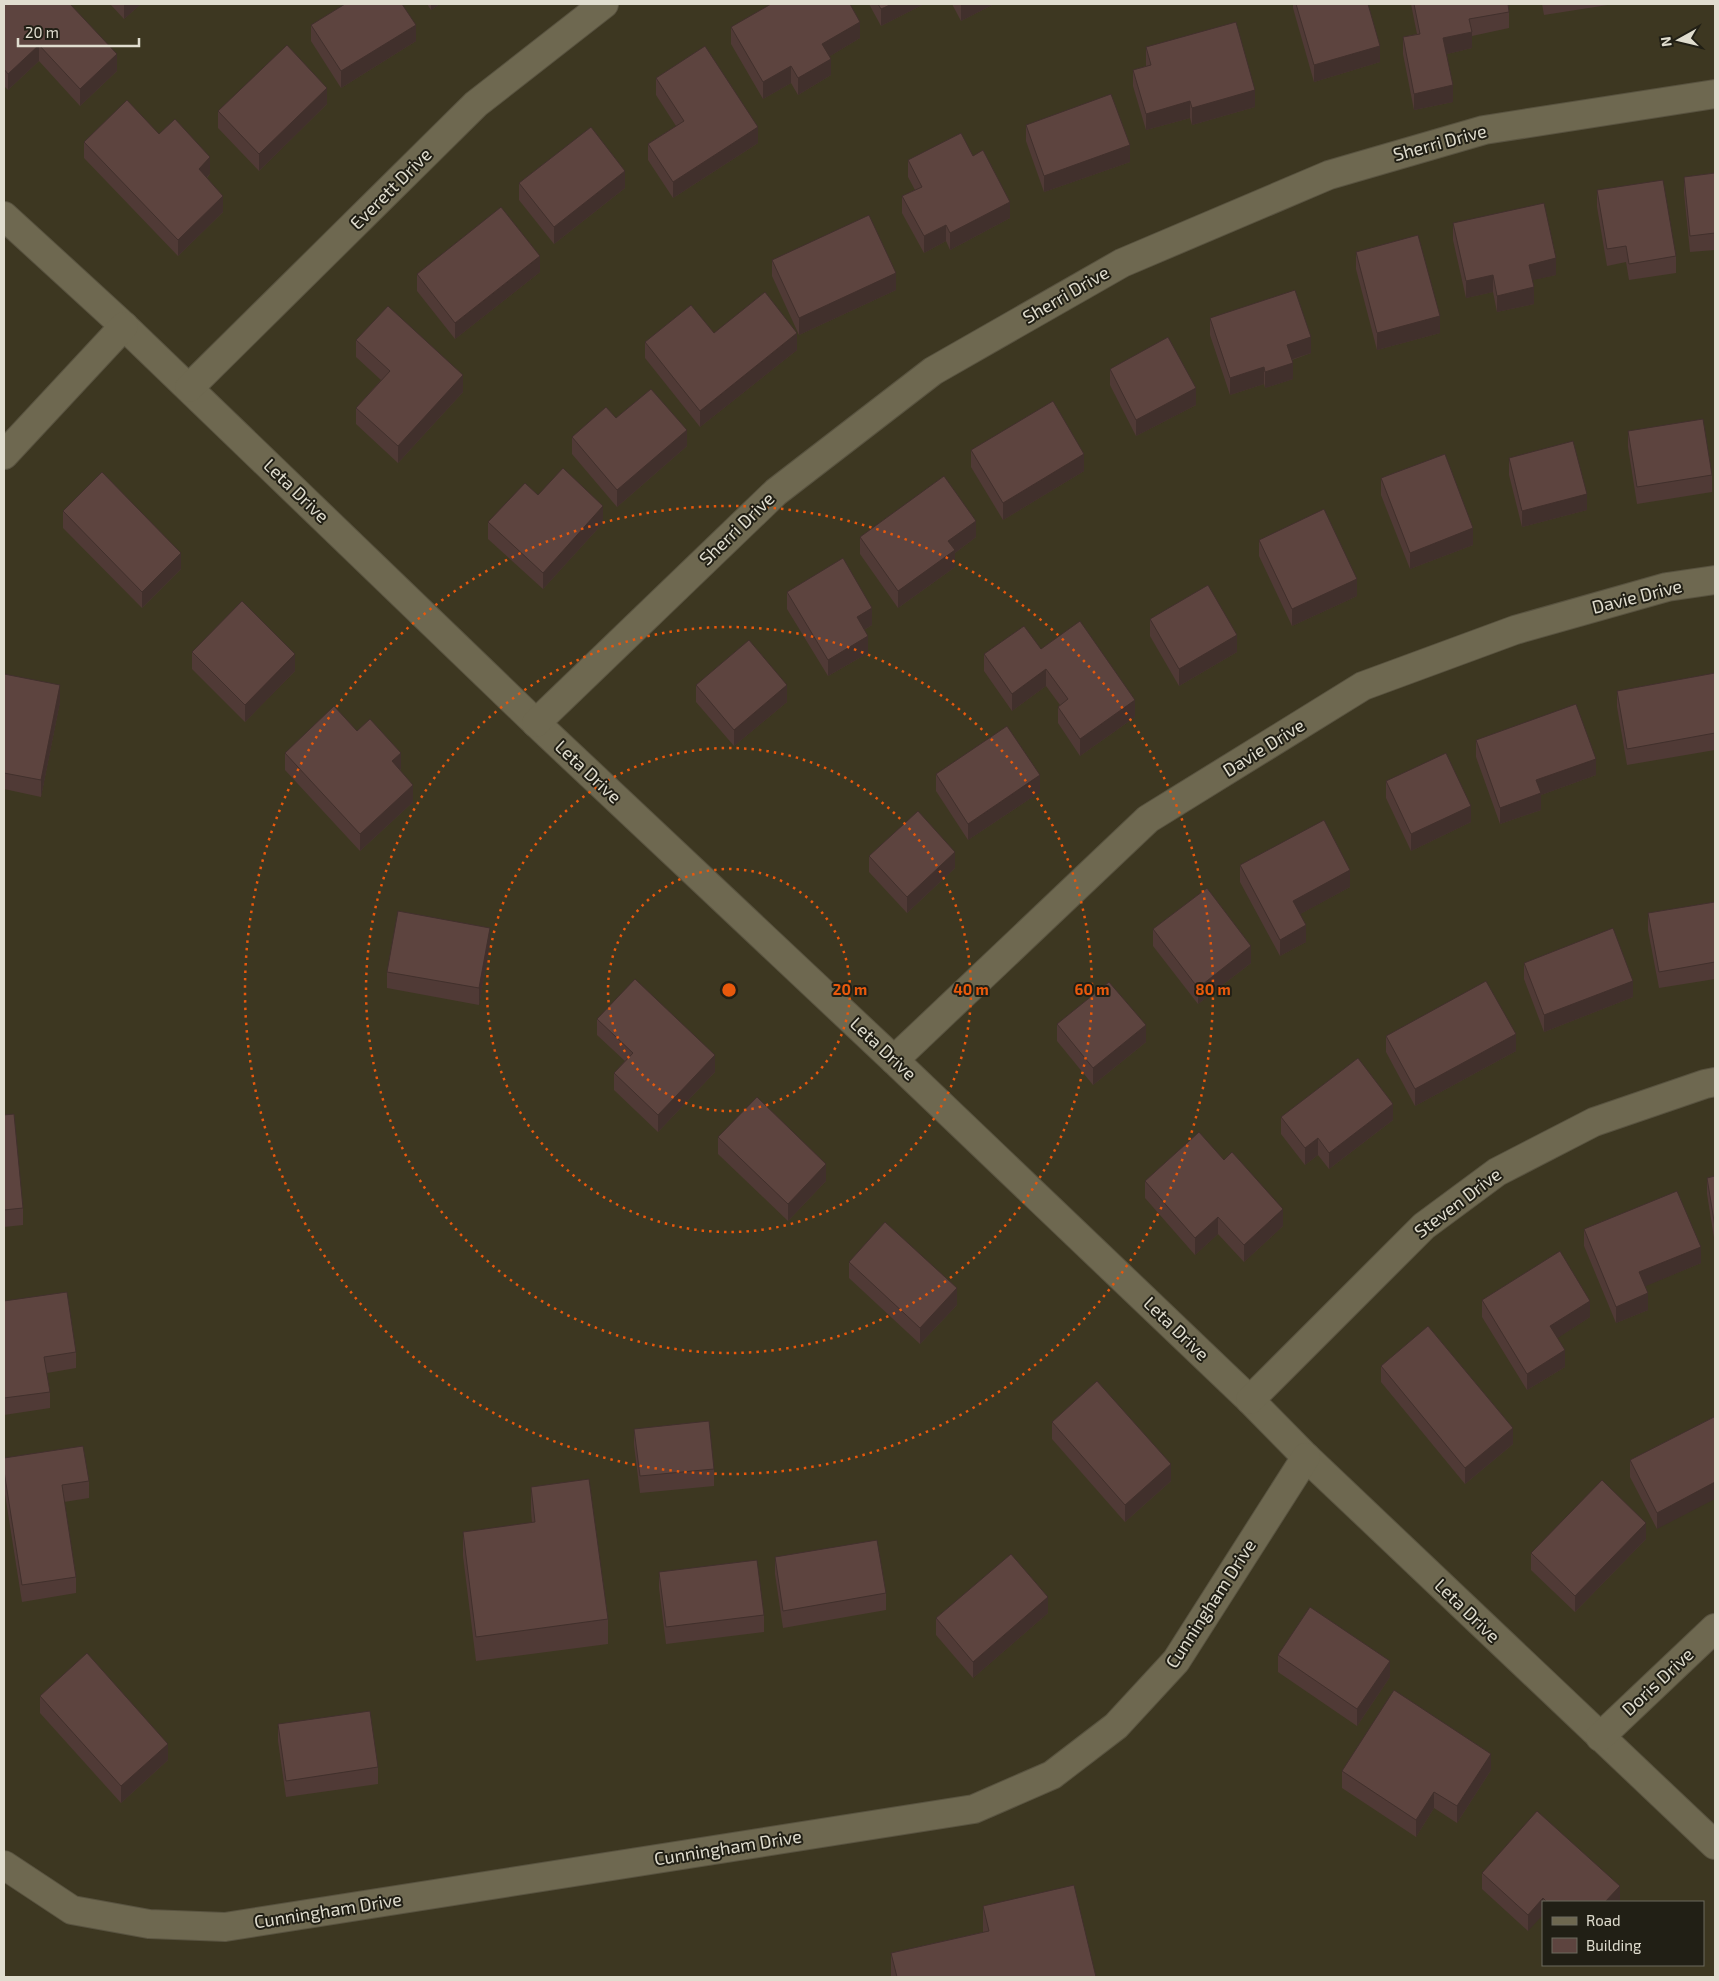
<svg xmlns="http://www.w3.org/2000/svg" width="1719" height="1981" font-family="'Exo 2',sans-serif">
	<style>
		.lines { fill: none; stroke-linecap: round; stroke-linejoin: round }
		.minor-casing { stroke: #595340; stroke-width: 30 }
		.minor { stroke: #6e6850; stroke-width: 28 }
		.wall { fill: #503a36 }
		.shaded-wall { fill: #41302c }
		.building { fill: #5d443f; stroke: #41302c }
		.ring { fill: none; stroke: #e8590c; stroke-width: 2.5; stroke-dasharray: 2.5 5 }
		.labels { text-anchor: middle; stroke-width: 4; stroke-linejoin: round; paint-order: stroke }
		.street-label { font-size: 18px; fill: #e0ddcf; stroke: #211f15 }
		.centre { fill: #e8590c; stroke: #211f15; stroke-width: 2.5 }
		.ring-label { font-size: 15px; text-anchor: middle; font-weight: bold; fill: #e8590c; stroke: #211f15; stroke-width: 4; stroke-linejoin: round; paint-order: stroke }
	</style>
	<rect width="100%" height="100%" fill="#3d3721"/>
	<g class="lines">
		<g class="minor-casing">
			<g id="minor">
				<path d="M4 216 124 326 536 723 894 1060 1250 1400 1306 1457 1715 1845"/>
				<path d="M189 388 476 104 604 4"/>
				<path d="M4 455 124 326"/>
				<path d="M536 723 776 492 933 371 1122 263 1329 175 1484 130 1715 94"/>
				<path d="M894 1060 1148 819 1363 686 1515 630 1667 587 1715 580"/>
				<path d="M1250 1400 1424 1226 1497 1172 1594 1122 1705 1084 1715 1082"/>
				<path d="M1600 1737 1715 1628"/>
				<path d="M4 1865 72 1910 149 1924 225 1927 974 1809 1052 1775 1116 1726 1176 1661 1306 1457"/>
			</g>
		</g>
		<use href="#minor" class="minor"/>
	</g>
	<g class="wall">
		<path d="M4 4 117 71 80 106 39 61 8 90 4 86Z"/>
		<path d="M110 4H141L124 19Z"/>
		<path d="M427 4H440L431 10Z"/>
		<path d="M869 4H924L881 26Z"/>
		<path d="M952 4H994L961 21Z"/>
		<path d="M1293 4H1368L1380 62 1314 82 1293 8Z"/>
		<path d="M1411 4H1508L1509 12V28L1472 36V48L1447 54 1453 102 1414 110 1403 54V37L1417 34Z"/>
		<path d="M1542 4H1614L1544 15Z"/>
		<path d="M311 25 416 41 341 88 311 41Z"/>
		<path d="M731 27 860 38 830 56 831 75 798 95 791 83 763 99 731 44Z"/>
		<path d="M1146 47 1255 107 1192 125 1190 118 1146 130 1133 86V70L1146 66Z"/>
		<path d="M656 78 758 143 673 198 648 160V144L676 126 656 95Z"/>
		<path d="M327 104 259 171 218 128V111Z"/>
		<path d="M1026 125 1130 162 1044 192 1026 141Z"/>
		<path d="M159 134 210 174 207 178 223 212 178 256 84 158V142Z"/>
		<path d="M973 156 1010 218 950 250 946 241 924 253 902 213V196L915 190 908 177V160Z"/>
		<path d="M1715 173V250L1690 252 1684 193V177Z"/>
		<path d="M519 183 625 188 554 244 519 200Z"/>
		<path d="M1597 190 1676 256V273L1629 280 1626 262 1607 266 1597 207Z"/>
		<path d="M1453 223 1556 275 1532 280 1534 304 1497 312 1493 292 1466 298 1453 240Z"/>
		<path d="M1356 252 1440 333 1377 350 1356 269Z"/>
		<path d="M772 260 896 290 799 335 772 276Z"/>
		<path d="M540 272 455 339 417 291V274Z"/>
		<path d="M1210 318 1311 353 1292 360 1293 379 1265 388 1264 384 1230 395 1210 335Z"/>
		<path d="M714 333 797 350 700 427 645 358V342Z"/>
		<path d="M356 340 463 392 398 463 356 424V408L381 380 356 357Z"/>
		<path d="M1110 369 1196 405 1136 436 1110 385Z"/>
		<path d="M616 418 687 446 617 507 572 454V437Z"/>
		<path d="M1628 431 1712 475V492L1637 504 1628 447Z"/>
		<path d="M971 450 1084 471 1003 520 971 467Z"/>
		<path d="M1509 458 1587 510 1522 527 1509 475Z"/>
		<path d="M1381 478 1473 545 1410 569 1381 495Z"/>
		<path d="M538 495 603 523 543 589 488 539V522Z"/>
		<path d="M63 511 181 569 142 608 63 528Z"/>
		<path d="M860 537H976L955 553V567L898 608 860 554Z"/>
		<path d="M1259 540 1357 596 1292 626 1259 556Z"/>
		<path d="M787 592 872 625 864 630 868 653 828 676 787 609Z"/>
		<path d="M1150 619 1237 652 1179 686 1150 636Z"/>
		<path d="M1041 649 1135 717 1080 756 1058 723V707L1060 705 1046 686 1012 711 984 671V654Z"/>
		<path d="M192 652 295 671 245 722 192 669Z"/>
		<path d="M1715 673V750L1627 765 1617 707V691Z"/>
		<path d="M4 674 60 702 41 797 4 789Z"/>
		<path d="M696 685 787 702 734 746 696 702Z"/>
		<path d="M357 731 401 769 400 770 413 802 360 851 285 770V753Z"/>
		<path d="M1476 740 1596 775 1541 795V810L1500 824 1476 757Z"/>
		<path d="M936 774 1040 792 968 840 936 791Z"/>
		<path d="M1386 781 1471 822 1411 851 1386 798Z"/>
		<path d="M869 856 955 868 907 913 869 872Z"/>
		<path d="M1240 865 1350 887 1300 914 1306 942 1280 956 1240 882Z"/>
		<path d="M1715 902V979L1659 988 1648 930V913Z"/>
		<path d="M1153 929 1251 963 1198 1004 1153 946Z"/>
		<path d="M490 944 479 1005 387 988V972Z"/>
		<path d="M1524 963 1633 997 1544 1032 1524 979Z"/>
		<path d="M597 1019 715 1072 658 1132 614 1090V1073L625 1061 597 1035Z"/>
		<path d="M1057 1024 1146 1042 1093 1085 1057 1041Z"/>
		<path d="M1386 1036 1516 1051 1415 1106 1386 1052Z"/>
		<path d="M4 1115 23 1208V1225L4 1227Z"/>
		<path d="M1281 1117 1393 1120 1329 1169 1318 1155 1305 1165 1281 1134Z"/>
		<path d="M718 1137 826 1181 788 1221 718 1154Z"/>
		<path d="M1715 1176V1244L1707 1194V1178Z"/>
		<path d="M1145 1181 1283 1226 1244 1262 1218 1234 1195 1255 1145 1198Z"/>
		<path d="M1584 1229 1701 1263 1645 1286 1648 1310 1616 1323 1584 1246Z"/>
		<path d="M849 1262 957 1305 920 1344 849 1278Z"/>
		<path d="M1482 1300 1590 1317 1557 1338 1565 1367 1527 1390 1482 1317Z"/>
		<path d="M4 1301 76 1352V1368L47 1373 50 1392V1408L4 1415Z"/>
		<path d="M1381 1366 1513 1444 1465 1484 1381 1382Z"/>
		<path d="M1714 1417 1657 1529 1630 1477V1460Z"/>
		<path d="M1052 1422 1171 1481 1125 1522 1052 1439Z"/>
		<path d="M634 1429 714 1469V1486L640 1493 634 1445Z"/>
		<path d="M4 1458 89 1481V1498L64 1502 76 1577V1593L22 1602 4 1488Z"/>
		<path d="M531 1487 608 1619V1644L476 1661 463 1556V1532L532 1523 531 1511Z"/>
		<path d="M1646 1539 1575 1612 1531 1570V1553Z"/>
		<path d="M775 1557 886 1593V1610L783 1628 775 1574Z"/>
		<path d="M659 1572 764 1615V1632L666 1644 659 1588Z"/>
		<path d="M1048 1613 973 1678 936 1635V1618Z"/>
		<path d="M1278 1655 1390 1677 1357 1726 1278 1672Z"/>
		<path d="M40 1696 168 1760 121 1803 40 1713Z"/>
		<path d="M278 1724 378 1767V1784L286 1797 278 1741Z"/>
		<path d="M1491 1770 1457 1823 1434 1808 1416 1837 1342 1788V1771Z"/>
		<path d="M1482 1873 1620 1902H1543L1528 1931 1482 1889Z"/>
		<path d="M983 1906 1096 1977H891V1953L983 1932Z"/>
	</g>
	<g class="shaded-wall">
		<path d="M124 4H141L124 19Z"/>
		<path d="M431 4H440L431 10Z"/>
		<path d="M892 4H924L881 26V9Z"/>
		<path d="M961 4H994L961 21Z"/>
		<path d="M860 22V38L822 61V44Z"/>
		<path d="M416 25V41L341 88V71Z"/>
		<path d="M1472 32V48L1443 55V38Z"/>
		<path d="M39 45V61L8 90V74Z"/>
		<path d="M1380 46V62L1314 82V65Z"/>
		<path d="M117 54V71L80 106V89Z"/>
		<path d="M831 59V75L798 95V78Z"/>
		<path d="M791 66V83L763 99V82Z"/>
		<path d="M1453 85V102L1414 110V94Z"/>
		<path d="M327 88V104L259 171V154Z"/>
		<path d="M1255 90V107L1192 125V108Z"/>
		<path d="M1190 101V118L1146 130V114Z"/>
		<path d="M758 127V143L673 198V182Z"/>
		<path d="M1130 145V162L1044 192V176Z"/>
		<path d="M210 157V174L199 185V169Z"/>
		<path d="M625 171V188L554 244V227Z"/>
		<path d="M223 196V212L178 256V240Z"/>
		<path d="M1010 202V218L950 250V233Z"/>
		<path d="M946 225V241L924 253V236Z"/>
		<path d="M540 256V272L455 339V323Z"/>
		<path d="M1556 258V275L1529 281V265Z"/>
		<path d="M896 273V290L799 335V318Z"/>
		<path d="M1493 275V292L1466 298V281Z"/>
		<path d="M1534 287V304L1497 312V296Z"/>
		<path d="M1440 316V333L1377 350V333Z"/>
		<path d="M797 333V350L700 427V411Z"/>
		<path d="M1311 337V353L1287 361V345Z"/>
		<path d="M1293 363V379L1265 388V372Z"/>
		<path d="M1264 367V384L1230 395V378Z"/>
		<path d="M463 375V392L398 463V446Z"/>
		<path d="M1196 388V405L1136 436V420Z"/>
		<path d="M687 430V446L617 507V490Z"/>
		<path d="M1084 454V471L1003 520V503Z"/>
		<path d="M1587 494V510L1522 527V511Z"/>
		<path d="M603 506V523L543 589V573Z"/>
		<path d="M976 521V537L955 553V567L898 608V591L948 541Z"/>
		<path d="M1473 528V545L1410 569V553Z"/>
		<path d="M181 553V569L142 608V592Z"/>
		<path d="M1357 579V596L1292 626V609Z"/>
		<path d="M872 608V625L857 634V617Z"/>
		<path d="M1237 635V652L1179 686V669Z"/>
		<path d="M868 636V653L828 676V660Z"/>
		<path d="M295 654V671L245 722V705Z"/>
		<path d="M1046 669V686L1012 711V694Z"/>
		<path d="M60 685V702L41 797V780Z"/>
		<path d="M787 685V702L734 746V730Z"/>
		<path d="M1135 700V717L1080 756V739Z"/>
		<path d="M401 753V769L392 778V761Z"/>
		<path d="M1596 759V775L1541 795V810L1500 824V808L1536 780Z"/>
		<path d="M1040 775V792L968 840V824Z"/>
		<path d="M413 785V802L360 851V834Z"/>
		<path d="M1471 806V822L1411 851V834Z"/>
		<path d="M955 852V868L907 913V897Z"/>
		<path d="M1350 870V887L1293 918V901Z"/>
		<path d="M1306 925V942L1280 956V940Z"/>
		<path d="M490 928V944L479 1005V988Z"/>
		<path d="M1251 946V963L1198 1004V988Z"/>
		<path d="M1633 981V997L1544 1032V1015Z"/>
		<path d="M1146 1025V1042L1093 1085V1068Z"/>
		<path d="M1516 1034V1051L1415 1106V1089Z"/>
		<path d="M715 1055V1072L658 1132V1115Z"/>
		<path d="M1393 1104V1120L1329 1169V1153Z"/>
		<path d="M1318 1138V1155L1305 1165V1148Z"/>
		<path d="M826 1164V1181L788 1221V1204Z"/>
		<path d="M1283 1209V1226L1244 1262V1245Z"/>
		<path d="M1218 1217V1234L1195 1255V1238Z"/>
		<path d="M1701 1247V1263L1639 1289V1272Z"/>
		<path d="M957 1288V1305L920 1344V1328Z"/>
		<path d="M1648 1293V1310L1616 1323V1307Z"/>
		<path d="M1590 1301V1317L1550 1343V1326Z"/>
		<path d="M1565 1350V1367L1527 1390V1374Z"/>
		<path d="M1513 1428V1444L1465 1484V1468Z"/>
		<path d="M1171 1464V1481L1125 1522V1505Z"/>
		<path d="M1715 1482V1499L1657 1529V1513Z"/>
		<path d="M1646 1523V1539L1575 1612V1596Z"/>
		<path d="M1048 1597V1613L973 1678V1662Z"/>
		<path d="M1390 1661V1677L1357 1726V1709Z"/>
		<path d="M168 1744V1760L121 1803V1786Z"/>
		<path d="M1491 1754V1770L1457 1823V1806Z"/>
		<path d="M1434 1792V1808L1416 1837V1820Z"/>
		<path d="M1620 1886V1902H1605Z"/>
		<path d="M1543 1898V1915L1528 1931V1915Z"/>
	</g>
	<g class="building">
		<path d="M4 4H70L117 54 80 89 39 45 8 74 4 69Z"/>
		<path d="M345 4H402L416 25 341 71 311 25Z"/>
		<path d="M771 4H850L860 22 822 44 831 59 798 78 791 66 763 82 731 27Z"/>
		<path d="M878 4H892L881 9Z"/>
		<path d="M1296 4H1368L1380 46 1314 65Z"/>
		<path d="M1414 4H1508L1509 12 1469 19 1472 32 1443 38 1453 85 1414 94 1403 37 1420 34Z"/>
		<path d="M1236 22 1255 90 1192 108 1190 101 1146 114 1133 70 1151 65 1146 47Z"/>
		<path d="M287 45 327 88 259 154 218 111Z"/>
		<path d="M705 46 758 127 673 182 648 144 684 121 656 78Z"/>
		<path d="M1111 94 1130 145 1044 176 1026 125Z"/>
		<path d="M127 100 159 134 175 119 210 157 199 169 223 196 178 240 84 142Z"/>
		<path d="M591 127 625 171 554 227 519 183Z"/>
		<path d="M961 133 973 156 983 150 1010 202 950 233 946 225 924 236 902 196 922 187 908 160Z"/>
		<path d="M1715 173V233L1690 236 1684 177Z"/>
		<path d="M1663 180 1676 256 1629 264 1626 246 1607 249 1597 190Z"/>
		<path d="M1544 203 1556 258 1529 265 1534 287 1497 296 1493 275 1466 281 1453 223Z"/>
		<path d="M501 207 540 256 455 323 417 274Z"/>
		<path d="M869 215 896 273 799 318 772 260Z"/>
		<path d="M1418 235 1440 316 1377 333 1356 252Z"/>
		<path d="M1295 290 1311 337 1287 345 1293 363 1265 372 1264 367 1230 378 1210 318Z"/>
		<path d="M765 292 797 333 700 411 645 342 691 305 714 333Z"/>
		<path d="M388 306 463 375 398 446 356 408 390 371 356 340Z"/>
		<path d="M1168 337 1196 388 1136 420 1110 369Z"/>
		<path d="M651 389 687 430 617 490 572 437 606 407 616 418Z"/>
		<path d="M1053 401 1084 454 1003 503 971 450Z"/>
		<path d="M1703 419 1712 475 1637 487 1628 431Z"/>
		<path d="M1573 441 1587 494 1522 511 1509 458Z"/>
		<path d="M1445 454 1473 528 1410 553 1381 478Z"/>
		<path d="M563 468 603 506 543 573 488 522 525 483 538 495Z"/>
		<path d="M102 472 181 553 142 592 63 511Z"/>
		<path d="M944 476 976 521 948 541 955 550 898 591 860 537Z"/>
		<path d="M1324 509 1357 579 1292 609 1259 540Z"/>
		<path d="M843 558 872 608 857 617 868 636 828 660 787 592Z"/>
		<path d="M1208 585 1237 635 1179 669 1150 619Z"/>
		<path d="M242 601 295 654 245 705 192 652Z"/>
		<path d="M1080 621 1135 700 1080 739 1058 707 1068 699 1046 669 1012 694 984 654 1024 626 1041 649Z"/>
		<path d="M749 640 787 685 734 730 696 685Z"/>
		<path d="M1715 673V733L1627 749 1617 691Z"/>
		<path d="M4 674 60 685 41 780 4 773Z"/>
		<path d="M1576 704 1596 759 1536 780 1541 793 1500 808 1476 740Z"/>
		<path d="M334 706 357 731 370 719 401 753 392 761 413 785 360 834 285 753Z"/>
		<path d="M1007 726 1040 775 968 824 936 774Z"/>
		<path d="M1446 753 1471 806 1411 834 1386 781Z"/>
		<path d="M918 811 955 852 907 897 869 856Z"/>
		<path d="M1324 820 1350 870 1293 901 1306 925 1280 940 1240 865Z"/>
		<path d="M1207 888 1251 946 1198 988 1153 929Z"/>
		<path d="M1715 902V962L1659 972 1648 913Z"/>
		<path d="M398 911 490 928 479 988 387 972Z"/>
		<path d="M1613 928 1633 981 1544 1015 1524 963Z"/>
		<path d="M635 979 715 1055 658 1115 614 1073 633 1053 597 1019Z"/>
		<path d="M1486 981 1516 1034 1415 1089 1386 1036Z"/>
		<path d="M1109 982 1146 1025 1093 1068 1057 1024Z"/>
		<path d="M1358 1058 1393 1104 1329 1153 1318 1138 1305 1148 1281 1117Z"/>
		<path d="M757 1097 826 1164 788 1204 718 1137Z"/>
		<path d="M14 1114 23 1208 4 1210V1115Z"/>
		<path d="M1199 1132 1224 1160 1232 1152 1283 1209 1244 1245 1218 1217 1195 1238 1145 1181Z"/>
		<path d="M1715 1176V1227L1707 1178Z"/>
		<path d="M1677 1191 1701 1247 1639 1272 1648 1293 1616 1307 1584 1229Z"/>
		<path d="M885 1222 957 1288 920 1328 849 1262Z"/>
		<path d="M1560 1251 1590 1301 1550 1326 1565 1350 1527 1374 1482 1300Z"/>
		<path d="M67 1292 76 1352 44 1357 50 1392 4 1398V1301Z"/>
		<path d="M1428 1326 1513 1428 1465 1468 1381 1366Z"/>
		<path d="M1097 1381 1171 1464 1125 1505 1052 1422Z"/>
		<path d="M1714 1417 1715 1420V1482L1657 1513 1630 1460Z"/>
		<path d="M709 1421 714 1469 640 1476 634 1429Z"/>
		<path d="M83 1446 89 1481 62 1485 76 1577 22 1585 4 1471V1458Z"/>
		<path d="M589 1479 608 1619 476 1637 463 1532 535 1522 531 1487Z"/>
		<path d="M1602 1480 1646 1523 1575 1596 1531 1553Z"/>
		<path d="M877 1540 886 1593 783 1611 775 1557Z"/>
		<path d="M1011 1554 1048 1597 973 1662 936 1618Z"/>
		<path d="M757 1560 764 1615 666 1627 659 1572Z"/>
		<path d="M1310 1607 1390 1661 1357 1709 1278 1655Z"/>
		<path d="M87 1653 168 1744 121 1786 40 1696Z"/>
		<path d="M1394 1690 1491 1754 1457 1806 1434 1792 1416 1820 1342 1771Z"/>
		<path d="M370 1711 378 1767 286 1781 278 1724Z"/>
		<path d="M1537 1811 1620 1886 1605 1902H1547L1543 1898 1528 1915 1482 1873Z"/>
		<path d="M1074 1885 1096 1977H897L891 1953 989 1931 983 1906Z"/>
	</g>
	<g class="ring">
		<circle cx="729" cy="990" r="121"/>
		<circle cx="729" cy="990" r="242"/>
		<circle cx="729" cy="990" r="363"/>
		<circle cx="729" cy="990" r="484"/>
	</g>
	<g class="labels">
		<g class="street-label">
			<text transform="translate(1440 143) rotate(-15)" y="6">Sherri Drive</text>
			<text transform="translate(391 189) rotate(-45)" y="6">Everett Drive</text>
			<text transform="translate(1066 295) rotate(-30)" y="6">Sherri Drive</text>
			<text transform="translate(296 491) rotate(44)" y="6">Leta Drive</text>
			<text transform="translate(737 529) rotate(-44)" y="6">Sherri Drive</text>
			<text transform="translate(1637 597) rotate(-14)" y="6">Davie Drive</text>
			<text transform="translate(1264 748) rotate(-32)" y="6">Davie Drive</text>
			<text transform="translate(588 772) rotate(43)" y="6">Leta Drive</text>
			<text transform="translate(883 1049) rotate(43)" y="6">Leta Drive</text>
			<text transform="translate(1458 1203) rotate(-37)" y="6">Steven Drive</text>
			<text transform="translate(1176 1329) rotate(44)" y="6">Leta Drive</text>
			<text transform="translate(1211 1604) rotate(-57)" y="6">Cunningham Drive</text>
			<text transform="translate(1467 1611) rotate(44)" y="6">Leta Drive</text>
			<text transform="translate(1658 1682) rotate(-43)" y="6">Doris Drive</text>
			<text transform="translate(728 1848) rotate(-9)" y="6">Cunningham Drive</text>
			<text transform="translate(328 1911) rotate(-9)" y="6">Cunningham Drive</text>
		</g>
	</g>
	<circle cx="729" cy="990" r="8" class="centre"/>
	<g class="ring-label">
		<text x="850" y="995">20 m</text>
		<text x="971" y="995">40 m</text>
		<text x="1092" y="995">60 m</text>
		<text x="1213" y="995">80 m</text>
	</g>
	<rect width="1719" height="1981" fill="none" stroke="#e0ddcf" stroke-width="10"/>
	<rect x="1542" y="1901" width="162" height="65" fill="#211f15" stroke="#6d6b5f"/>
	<rect x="1552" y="1917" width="25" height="8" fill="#6e6850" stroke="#6d6b5f"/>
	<text x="1586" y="1926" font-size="15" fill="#e0ddcf">Road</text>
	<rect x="1552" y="1938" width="25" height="15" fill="#5d443f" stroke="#6d6b5f"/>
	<text x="1586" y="1951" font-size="15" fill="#e0ddcf">Building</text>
	<g transform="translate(1679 40) rotate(262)" stroke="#211f15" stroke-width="4" paint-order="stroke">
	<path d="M0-4L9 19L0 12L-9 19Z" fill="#e0ddcf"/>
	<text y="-8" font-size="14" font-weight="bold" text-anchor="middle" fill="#e0ddcf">N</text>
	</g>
	<path d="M18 38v8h121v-8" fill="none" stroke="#e0ddcf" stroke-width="2.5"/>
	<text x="25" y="38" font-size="15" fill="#e0ddcf" stroke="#211f15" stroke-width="4" paint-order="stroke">20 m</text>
</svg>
